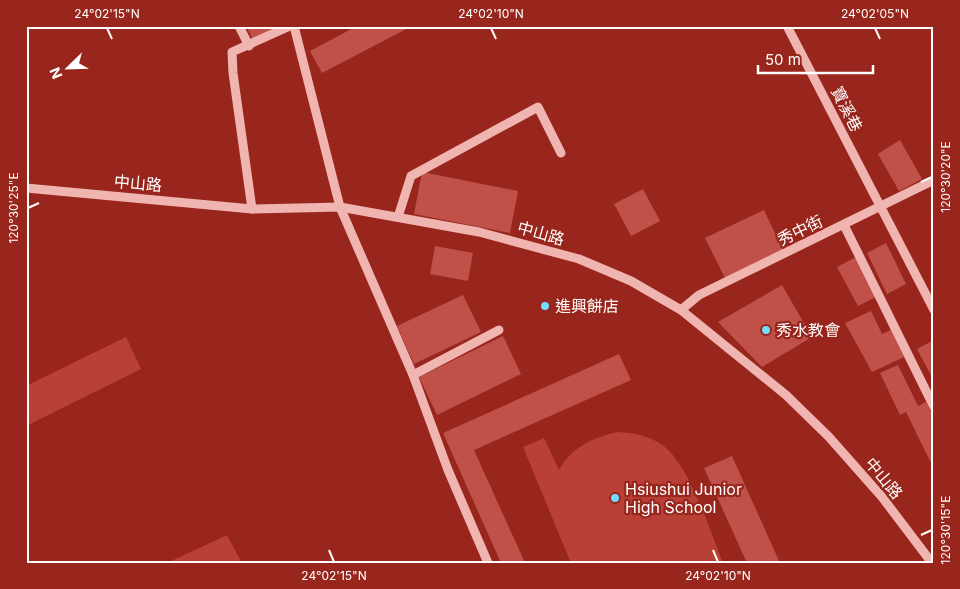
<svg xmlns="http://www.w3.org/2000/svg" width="960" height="589" font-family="Inter,'Noto Sans TC',sans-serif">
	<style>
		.green { fill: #b84037 }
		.building { fill: #bf5149 }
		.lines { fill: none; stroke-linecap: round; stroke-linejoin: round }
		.minor { stroke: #f0b5b1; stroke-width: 9 }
		.ticks { fill: none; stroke: #fff; stroke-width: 2 }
		.poi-dot { fill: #70deff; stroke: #98261c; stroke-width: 2 }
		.labels { text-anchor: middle; stroke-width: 4.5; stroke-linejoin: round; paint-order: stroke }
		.street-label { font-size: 16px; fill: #fff; stroke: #98261c }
		.poi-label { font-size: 16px; fill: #fff; stroke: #98261c; text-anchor: start }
		.neatline { fill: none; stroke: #fff; stroke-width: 2 }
		.ticks-label { font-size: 12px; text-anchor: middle; fill: #fff }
	</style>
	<rect width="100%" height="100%" fill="#98261c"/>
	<g class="green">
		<path d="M126 337 141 369 26 426V386Z"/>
		<path d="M617 432C632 433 647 435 661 444 689 463 710 531 723 563H571L523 447 544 438 559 470C572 447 592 438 617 432Z"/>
		<path d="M227 535 242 563H167Z"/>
	</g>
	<g class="building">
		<path d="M246 26H289L255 44Z"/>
		<path d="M357 26H412L322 73 310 51Z"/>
		<path d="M900 140 922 179 899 191 878 154Z"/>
		<path d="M422 172 518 191 510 233 414 214Z"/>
		<path d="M643 189 660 221 631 236 614 204Z"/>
		<path d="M764 210 784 252 726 280 705 238Z"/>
		<path d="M886 243 906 284 887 294 867 253Z"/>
		<path d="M435 246 473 253 468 281 430 274Z"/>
		<path d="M856 257 876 297 858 306 837 267Z"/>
		<path d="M782 285 812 337 762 367 718 322Z"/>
		<path d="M463 295 481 332 414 364 397 326Z"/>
		<path d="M871 311 882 334 891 330 904 357 872 372 845 323Z"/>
		<path d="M503 336 521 374 437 415 419 377Z"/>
		<path d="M934 340V381L917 349Z"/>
		<path d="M619 354 631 380 474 450 525 563H501L443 433Z"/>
		<path d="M898 365 918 406 926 402 934 418V469L906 412 900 415 880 373Z"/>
		<path d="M732 456 780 563H747L704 468Z"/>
	</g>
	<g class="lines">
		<g class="minor">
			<path d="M239 26 249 46"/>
			<path d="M294 26 340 207 413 375 448 470 488 563"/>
			<path d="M787 26 934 310"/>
			<path d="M26 188 252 209 340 207 479 232 579 259 631 281 681 310 786 395 829 437 882 497 932 563"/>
			<path d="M252 209 233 73 232 52 290 26"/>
			<path d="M398 217 411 176 538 107 561 153"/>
			<path d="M844 225 934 407"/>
			<path d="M681 310 699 295 934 180"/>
			<path d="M413 375 499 330"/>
		</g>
	</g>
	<path class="ticks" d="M107 28 112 39M491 28 496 39M875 28 880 39M921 182 932 177M28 208 39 203M921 535 932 530M329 550 334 562M713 550 718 562"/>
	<g class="poi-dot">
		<circle cx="545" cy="306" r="5"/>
		<circle cx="766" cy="330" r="5"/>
		<circle cx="615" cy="498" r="5"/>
	</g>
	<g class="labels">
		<g class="street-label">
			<text transform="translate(847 109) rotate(63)" y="6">寶溪巷</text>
			<text transform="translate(138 183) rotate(5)" y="6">中山路</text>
			<text transform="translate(800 230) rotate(-26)" y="6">秀中街</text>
			<text transform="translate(541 233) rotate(16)" y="6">中山路</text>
			<text transform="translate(884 478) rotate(50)" y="6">中山路</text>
		</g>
		<g class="poi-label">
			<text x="555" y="312">進興餅店</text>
			<text x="776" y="336">秀水教會</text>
			<text x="625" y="495">Hsiushui Junior<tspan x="625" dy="18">High School</tspan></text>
		</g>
	</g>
	<rect width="960" height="589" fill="none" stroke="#98261c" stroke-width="55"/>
	<g transform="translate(68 68) rotate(247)" stroke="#98261c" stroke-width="4" paint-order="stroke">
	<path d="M0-4L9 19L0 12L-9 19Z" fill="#ffffff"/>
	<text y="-8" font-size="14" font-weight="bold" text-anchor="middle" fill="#ffffff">N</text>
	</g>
	<path d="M758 65v8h115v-8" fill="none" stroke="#ffffff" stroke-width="2.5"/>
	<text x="765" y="65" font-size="15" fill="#ffffff" stroke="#98261c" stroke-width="4" paint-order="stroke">50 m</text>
	<rect x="28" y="28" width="904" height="534" class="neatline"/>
	<g class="ticks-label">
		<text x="107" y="18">24°02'15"N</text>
		<text x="491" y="18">24°02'10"N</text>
		<text x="875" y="18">24°02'05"N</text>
		<text transform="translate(946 177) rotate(-90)" y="4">120°30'20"E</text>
		<text transform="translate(14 208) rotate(-90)" y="4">120°30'25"E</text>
		<text transform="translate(946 530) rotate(-90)" y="4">120°30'15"E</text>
		<text x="334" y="580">24°02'15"N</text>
		<text x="718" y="580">24°02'10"N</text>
	</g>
</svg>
